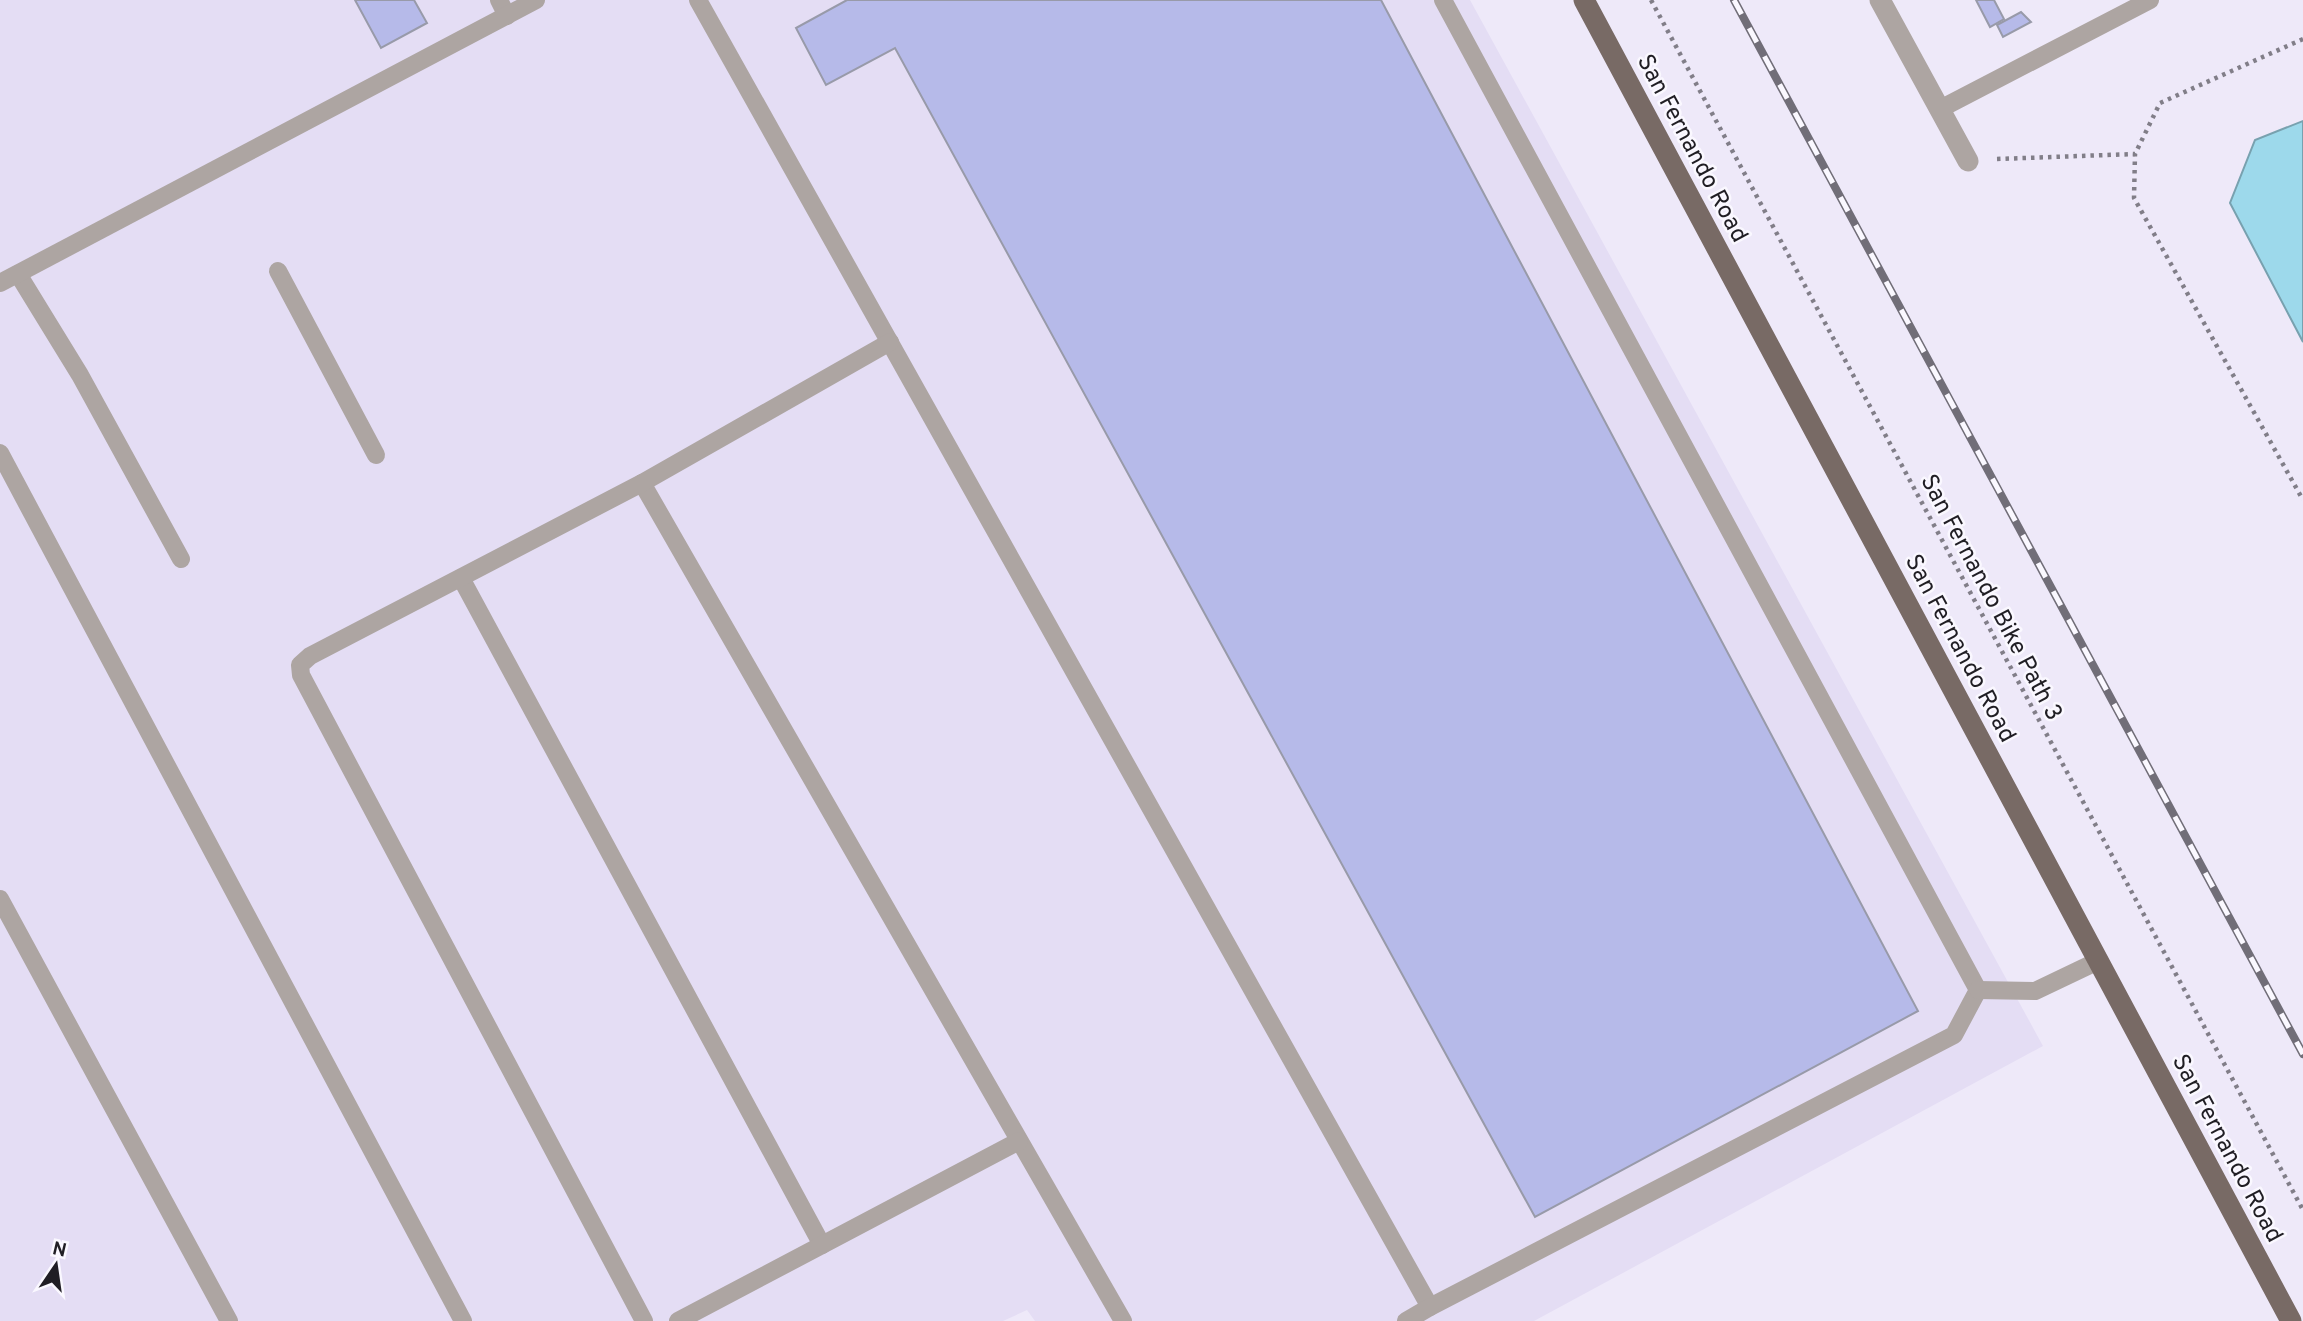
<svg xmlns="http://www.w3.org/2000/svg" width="2303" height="1321" font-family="Overpass,sans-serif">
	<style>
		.built { fill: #e4ddf4 }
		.water { fill: #9dd9eb; stroke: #78a1af; stroke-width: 2 }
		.building { fill: #b6bae9; stroke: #989aa9; stroke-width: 2 }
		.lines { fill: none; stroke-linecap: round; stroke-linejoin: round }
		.path { stroke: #817e88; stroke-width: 4.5; stroke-dasharray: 3.5 5; stroke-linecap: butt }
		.service { stroke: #ada5a2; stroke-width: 18 }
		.minor { stroke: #ada5a2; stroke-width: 21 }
		.primary { stroke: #786a65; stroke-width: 21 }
		.rail-casing { stroke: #716e78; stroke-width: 8 }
		.rail { stroke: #faf8ff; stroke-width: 5; stroke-dasharray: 16; stroke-linecap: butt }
		.labels { text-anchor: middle; stroke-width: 5; stroke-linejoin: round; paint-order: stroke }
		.street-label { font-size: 24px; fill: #201e24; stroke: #faf8ff }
	</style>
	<rect width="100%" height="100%" fill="#eee9f9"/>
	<path class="built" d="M0 0H1470L2043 1046 1534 1321H1035L1027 1310 1003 1321H0Z"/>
	<path class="water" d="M2303 121V342L2230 203 2255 140Z"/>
	<g class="building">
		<path d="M355 0H414L427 23 381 48Z"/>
		<path d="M847 0H1381L1918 1011 1535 1217 895 48 826 85 796 28Z"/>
		<path d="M1976 0H1994L2004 19 1990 27Z"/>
		<path d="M2021 12 2031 22 2003 37 1997 25Z"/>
	</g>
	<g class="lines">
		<g class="path">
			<path d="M1651 0 2303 1210"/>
			<path d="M2303 39 2160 103 2135 154 2134 198 2303 500"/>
			<path d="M1997 159 2135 154"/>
		</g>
		<g class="service">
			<path d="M499 0 507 16"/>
			<path d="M698 0 1430 1307 1954 1035 1978 990 1443 0"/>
			<path d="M1940 109 2150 0"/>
			<path d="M278 271 376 455"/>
			<path d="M18 274 80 375 181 559"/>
			<path d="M0 283 536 0"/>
			<path d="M0 453 463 1321"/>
			<path d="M642 483 1123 1321"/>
			<path d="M461 578 822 1245"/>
			<path d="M0 899 229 1321"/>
			<path d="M1978 990 2035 991 2098 961"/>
			<path d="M644 1321 301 675 300 665 310 656 642 483 890 342"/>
			<path d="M678 1321 1019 1141"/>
			<path d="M1406 1321 1430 1307"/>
		</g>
		<path class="minor" d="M1880 0 1968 161"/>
		<path class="primary" d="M1584 0 2291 1321"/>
		<g class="rail-casing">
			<path id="rail" d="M1734 0 2303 1054"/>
		</g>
		<use href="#rail" class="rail"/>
	</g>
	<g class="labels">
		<g class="street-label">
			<text transform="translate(1693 148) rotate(62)" y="8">San Fernando Road</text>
			<text transform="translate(1992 597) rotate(62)" y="8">San Fernando Bike Path 3</text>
			<text transform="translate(1961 648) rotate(62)" y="8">San Fernando Road</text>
			<text transform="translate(2228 1148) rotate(62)" y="8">San Fernando Road</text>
		</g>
	</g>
	<g transform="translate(56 1265) rotate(13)" stroke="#faf8ff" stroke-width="5" paint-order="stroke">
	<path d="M0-5L12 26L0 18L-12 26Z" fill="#201e24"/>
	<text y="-10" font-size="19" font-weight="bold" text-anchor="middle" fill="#201e24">N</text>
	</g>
</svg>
